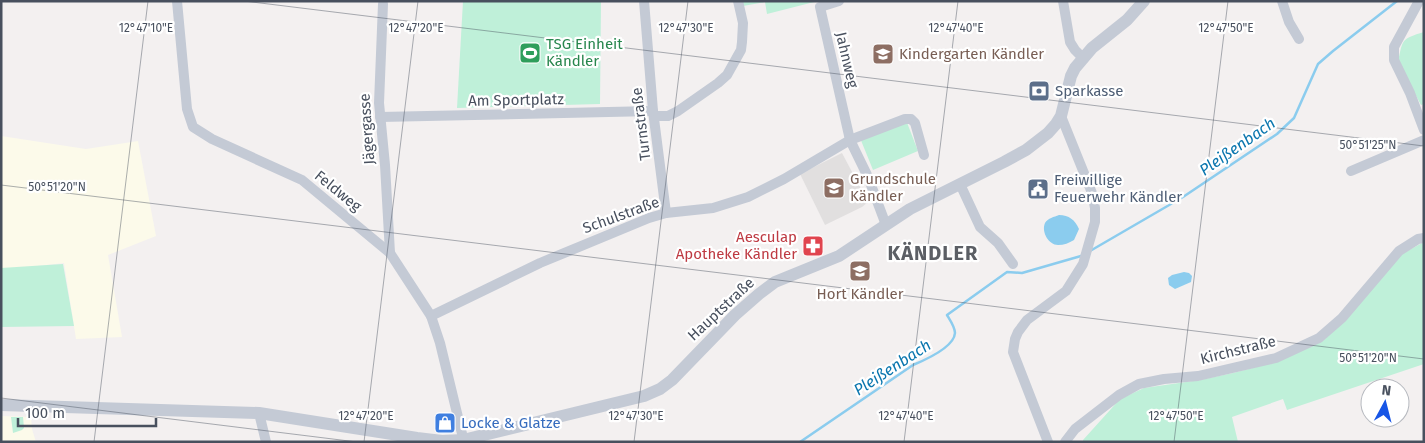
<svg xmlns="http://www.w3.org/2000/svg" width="1425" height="443" font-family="'Fira Sans',sans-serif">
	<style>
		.commercial { fill: #fcfaea }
		.education { fill: #e1dfdf }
		.green { fill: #bff0d9 }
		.water { fill: #8bccee }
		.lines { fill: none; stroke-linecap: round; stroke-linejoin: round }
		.stream { stroke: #8bccee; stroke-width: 2.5 }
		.minor { stroke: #c4cad5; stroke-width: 10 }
		.tertiary { stroke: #c4cad5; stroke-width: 12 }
		.ticks { fill: none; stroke: #48505e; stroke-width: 1; stroke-opacity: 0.45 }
		.labels { text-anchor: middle; stroke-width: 4.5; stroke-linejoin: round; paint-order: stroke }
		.leisure-label { font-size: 15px; fill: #27864d; stroke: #fff; text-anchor: start }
		.education-label { font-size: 15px; fill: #785e54; stroke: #fff; text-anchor: start }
		.street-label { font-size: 15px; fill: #48505e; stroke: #fff }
		.service-label { font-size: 15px; fill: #4e5e75; stroke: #fff; text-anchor: start }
		.health-label { font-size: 15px; fill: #be3a42; stroke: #fff; text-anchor: end }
		.shop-label { font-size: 15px; fill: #366cbe; stroke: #fff; text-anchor: start }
		.water-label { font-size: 16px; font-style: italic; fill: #0a76ae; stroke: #fff }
		.district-label { font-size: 20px; font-weight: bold; letter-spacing: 1px; fill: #5c5f65; stroke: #fff }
		.ticks-label { font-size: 12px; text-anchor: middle; fill: #48505e; stroke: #fff; stroke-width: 4.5; stroke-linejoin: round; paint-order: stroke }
	</style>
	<rect width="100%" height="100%" fill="#f3f0f0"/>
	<g class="commercial">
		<path d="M1 136 86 149 138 141 156 236 108 255 122 337 76 339 64 263 1 270Z"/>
		<path d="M1 416 31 417 32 429 36 442H1Z"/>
	</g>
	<path class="education" d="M842 153 868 202 862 207 825 225 800 174Z"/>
	<g class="green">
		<path d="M463 1H601L600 104 457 108Z"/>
		<path d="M742 1H818L767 14 765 2 743 6Z"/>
		<path d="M1424 32V104L1421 105 1398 62C1403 39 1401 39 1424 32Z"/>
		<path d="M906 120 918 151 873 170 860 138Z"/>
		<path d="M1422 243H1424V364L1287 410 1283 399 1232 417 1238 442H1083V440L1120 399 1144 388 1200 380 1233 373 1280 361 1324 340 1402 254Z"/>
		<path d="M63 264 74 326 1 327V268Z"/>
		<path d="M11 417H23L24 428 22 430 13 433Z"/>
	</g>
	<g class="water">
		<path d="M1059 215C1069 215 1075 220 1079 229L1074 240C1069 243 1064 245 1058 245 1049 245 1041 232 1045 223 1048 218 1054 217 1059 215Z"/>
		<path d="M1184 272 1189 273 1192 276 1191 282 1175 289 1169 285 1168 278 1172 275Z"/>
	</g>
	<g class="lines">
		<g class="stream">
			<path d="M1090 251 1183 197 1277 134 1294 118 1318 64 1333 51 1397 1"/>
			<path d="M800 442 913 365C925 360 954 347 955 333 955 327 950 320 947 315L1007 272 1022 273 1081 256"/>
		</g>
		<g class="minor">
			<path d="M177 1 187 109 193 127 212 139 302 180 390 253 431 316 440 343 464 442"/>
			<path d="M644 1 653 111 666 213"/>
			<path d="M839 1 820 7 850 140 868 177 886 225"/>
			<path d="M1063 1 1070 42 1075 50 1083 58"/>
			<path d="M1282 1 1289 22 1299 39"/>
			<path d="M1419 1 1394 47V60L1410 93 1424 130"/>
			<path d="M383 4 379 103 385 165 390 253"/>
			<path d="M654 116H668L678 111 718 83 727 75 741 50 742 42 743 23 738 1"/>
			<path d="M380 117 653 111"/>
			<path d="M1351 171 1424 140"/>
			<path d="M960 184 980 227 998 243 1013 264"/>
			<path d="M431 316 540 263 649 218 666 213 713 208 748 197 784 179 850 140 905 119H911L915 123 924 155"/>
			<path d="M259 413 266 442"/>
			<path d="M1048 442 1013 352 1015 339 1018 332 1027 320 1066 291 1083 264 1095 222V208L1092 193 1061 116"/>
			<path d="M1065 442 1075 429 1119 395 1139 384 1164 379 1198 376 1276 358 1319 338 1342 318 1399 251 1418 239 1424 238"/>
		</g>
		<path class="tertiary" d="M1 405 259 413 417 438 442 441 463 440 644 396 660 389 672 380 735 315 759 294 775 282 839 256 910 209 1004 162 1026 150 1048 133 1056 124 1061 116 1071 76 1075 68 1092 48 1127 20 1144 1"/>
	</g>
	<path class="ticks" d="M244 1 1424 146M1 185 1424 359M1 398 357 442M94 442 148 1M364 442 418 1M634 442 688 1M904 442 958 1M1174 442 1228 1"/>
	<defs>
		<g id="stadium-square" transform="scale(1.125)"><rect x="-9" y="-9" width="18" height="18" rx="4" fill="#2e9e5b" stroke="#fff"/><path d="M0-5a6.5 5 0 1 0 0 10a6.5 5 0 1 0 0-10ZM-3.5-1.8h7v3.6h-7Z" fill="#fff"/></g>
		<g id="school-square" transform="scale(1.125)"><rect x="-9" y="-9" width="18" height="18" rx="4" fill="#8d6e63" stroke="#fff"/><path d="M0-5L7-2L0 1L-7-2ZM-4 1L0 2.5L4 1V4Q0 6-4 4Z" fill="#fff"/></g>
		<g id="bank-square" transform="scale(1.125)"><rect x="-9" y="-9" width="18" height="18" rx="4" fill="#5c6f8a" stroke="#fff"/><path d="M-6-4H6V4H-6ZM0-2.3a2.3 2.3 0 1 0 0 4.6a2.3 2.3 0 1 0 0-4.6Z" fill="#fff"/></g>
		<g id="civic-square" transform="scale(1.125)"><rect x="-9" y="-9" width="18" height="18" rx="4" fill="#5c6f8a" stroke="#fff"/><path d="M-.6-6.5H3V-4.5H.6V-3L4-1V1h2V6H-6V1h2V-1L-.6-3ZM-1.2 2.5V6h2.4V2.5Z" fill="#fff"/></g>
		<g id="pharmacy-square" transform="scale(1.125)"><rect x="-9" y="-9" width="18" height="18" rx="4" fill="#e0444e" stroke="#fff"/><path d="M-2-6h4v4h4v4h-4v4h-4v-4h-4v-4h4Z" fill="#fff"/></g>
		<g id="shop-square" transform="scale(1.125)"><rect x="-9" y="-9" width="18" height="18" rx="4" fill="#3f7fe0" stroke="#fff"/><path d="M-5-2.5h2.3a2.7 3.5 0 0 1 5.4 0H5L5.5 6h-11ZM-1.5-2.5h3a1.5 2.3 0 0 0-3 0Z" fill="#fff"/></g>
	</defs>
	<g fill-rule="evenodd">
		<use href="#stadium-square" x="530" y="53"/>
		<use href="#school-square" x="883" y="54"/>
		<use href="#bank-square" x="1039" y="91"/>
		<use href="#school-square" x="834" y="188"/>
		<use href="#civic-square" x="1038" y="189"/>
		<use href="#pharmacy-square" x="813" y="246"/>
		<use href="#school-square" x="860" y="271"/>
		<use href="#shop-square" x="445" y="423"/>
	</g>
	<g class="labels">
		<g class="leisure-label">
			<text x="546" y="49">TSG Einheit<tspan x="546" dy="17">Kändler</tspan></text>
		</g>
		<g class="education-label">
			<text x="899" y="59">Kindergarten Kändler</text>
			<text x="850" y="184">Grundschule<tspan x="850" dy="17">Kändler</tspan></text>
			<text x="860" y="299" text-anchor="middle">Hort Kändler</text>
		</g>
		<g class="street-label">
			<text transform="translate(847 60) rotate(77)" y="5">Jahnweg</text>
			<text transform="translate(516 100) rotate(-1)" y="5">Am Sportplatz</text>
			<text transform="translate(641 124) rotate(-97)" y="5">Turnstraße</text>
			<text transform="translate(367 129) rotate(-94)" y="5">Jägergasse</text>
			<text transform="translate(338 191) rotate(39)" y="5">Feldweg</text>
			<text transform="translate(621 215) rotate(-20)" y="5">Schulstraße</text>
			<text transform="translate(721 309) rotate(-43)" y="5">Hauptstraße</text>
			<text transform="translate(1238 350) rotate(-14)" y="5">Kirchstraße</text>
		</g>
		<g class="service-label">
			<text x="1055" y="96">Sparkasse</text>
			<text x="1054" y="185">Freiwillige<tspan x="1054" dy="17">Feuerwehr Kändler</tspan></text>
		</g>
		<g class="health-label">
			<text x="797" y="242">Aesculap<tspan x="797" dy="17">Apotheke Kändler</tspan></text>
		</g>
		<g class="shop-label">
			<text x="461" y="428">Locke &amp; Glatze</text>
		</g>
		<g class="water-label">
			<text transform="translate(1237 146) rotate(-35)" y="6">Pleißenbach</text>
			<text transform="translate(892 367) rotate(-33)" y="6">Pleißenbach</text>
		</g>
		<g class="district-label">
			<text x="933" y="260">KÄNDLER</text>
		</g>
	</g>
	<g class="ticks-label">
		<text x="146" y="32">12°47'10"E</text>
		<text x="416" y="32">12°47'20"E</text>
		<text x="686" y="32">12°47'30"E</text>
		<text x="956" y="32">12°47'40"E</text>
		<text x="1226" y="32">12°47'50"E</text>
		<text x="1368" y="149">50°51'25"N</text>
		<text x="57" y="191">50°51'20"N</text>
		<text x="1368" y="362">50°51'20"N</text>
		<text x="366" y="420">12°47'20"E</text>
		<text x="636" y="420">12°47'30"E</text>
		<text x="906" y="420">12°47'40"E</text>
		<text x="1176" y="420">12°47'50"E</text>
	</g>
	<rect width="1425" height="443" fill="none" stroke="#48505e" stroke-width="5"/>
	<g transform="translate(1385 403) rotate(7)"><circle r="24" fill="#ffffff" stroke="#b6b9bf"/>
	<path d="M0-4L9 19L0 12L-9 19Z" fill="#1755e6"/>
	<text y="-8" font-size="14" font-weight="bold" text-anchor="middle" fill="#48505e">N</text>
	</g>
	<path d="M18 418v8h138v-8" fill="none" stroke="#48505e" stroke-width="2.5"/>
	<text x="25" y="418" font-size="15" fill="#48505e" stroke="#ffffff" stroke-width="4" paint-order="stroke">100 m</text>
</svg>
